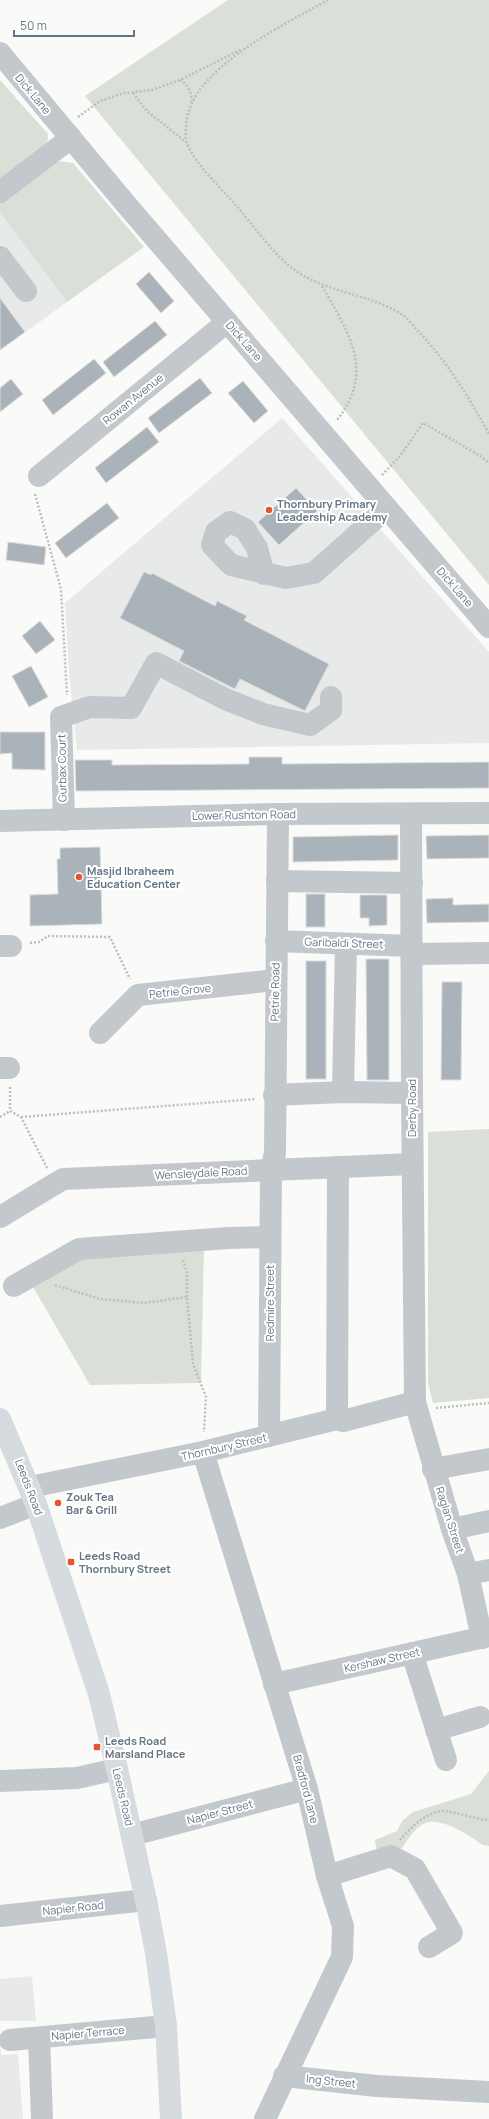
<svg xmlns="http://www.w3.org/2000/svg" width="489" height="2119" font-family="Manrope,sans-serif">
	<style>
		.built { fill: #e8e9e9 }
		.green { fill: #dadfd7 }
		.building { fill: #aab3b9; stroke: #dcdcda }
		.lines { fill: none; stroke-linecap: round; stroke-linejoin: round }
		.path { stroke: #bbbfc2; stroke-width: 2.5; stroke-dasharray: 2 2; stroke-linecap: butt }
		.minor { stroke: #c3c8cc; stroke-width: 22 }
		.highway { stroke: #d6dbdf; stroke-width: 22 }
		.poi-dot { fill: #e4572e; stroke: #fff; stroke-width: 1.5 }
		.labels { text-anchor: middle; stroke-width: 4; stroke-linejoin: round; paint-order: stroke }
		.street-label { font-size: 11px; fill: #657683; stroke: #fff }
		.poi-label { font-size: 11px; font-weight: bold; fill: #657683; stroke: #fff; text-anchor: start }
	</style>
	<rect width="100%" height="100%" fill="#fafaf8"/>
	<g class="built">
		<path d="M0 213 67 302 0 351Z"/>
		<path d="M282 418 489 652V743L77 750 69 674 65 603Z"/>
		<path d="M32 1976 36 2021H0L1 2055 18 2054 23 2119H0V1979Z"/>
	</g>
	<g class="green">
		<path d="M228 0H489V585L85 96Z"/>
		<path d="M0 80 48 134 47 147 0 184Z"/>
		<path d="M60 161 73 163 144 247 67 302 0 213V199L35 172Z"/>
		<path d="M489 1129V1398L433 1403 428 1382V1132Z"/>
		<path d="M204 1244 201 1383 90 1385 29 1280 82 1251Z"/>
		<path d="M489 1771V1846L483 1845C470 1836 445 1819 429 1822 417 1824 408 1839 402 1848L377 1853 375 1840 397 1831 402 1821 413 1812 471 1794Z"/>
	</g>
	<g class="building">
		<path d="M149 272 174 301 161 313 136 284Z"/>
		<path d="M0 298 25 332 0 350Z"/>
		<path d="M155 321 167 335 114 377 103 362Z"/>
		<path d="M94 359 106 373 53 415 42 400Z"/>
		<path d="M200 378 212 393 159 433 148 418Z"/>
		<path d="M11 379 23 394 0 412V388Z"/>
		<path d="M243 381 268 411 254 423 228 393Z"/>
		<path d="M147 427 159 442 106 483 95 468Z"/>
		<path d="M296 488 317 511 279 545 258 522Z"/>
		<path d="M107 503 119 518 66 558 55 543Z"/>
		<path d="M8 542 46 547 44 565 6 560Z"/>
		<path d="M144 572 151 575 152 573 215 606 217 601 247 616 244 620 329 664 305 711 240 679 235 689 179 661 184 651 120 618Z"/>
		<path d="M40 621 55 640 36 654 22 636Z"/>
		<path d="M31 666 48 697 29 707 12 676Z"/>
		<path d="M0 732H45V770L12 769V753L0 754Z"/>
		<path d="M249 757H282V764L489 762V788L76 791 75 760H112V765L249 764Z"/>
		<path d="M398 835V860L293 862V837Z"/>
		<path d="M489 835V858L427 859 426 836Z"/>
		<path d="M100 847 102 924 30 926V895L58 894 57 859H60V848Z"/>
		<rect x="306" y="894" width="19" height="33"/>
		<path d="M360 895H387V925L369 926V918H360Z"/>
		<path d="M453 898V905L489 904V922L427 923 426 899Z"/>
		<path d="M366 959H389V1080H367Z"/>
		<rect x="306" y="961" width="20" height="118"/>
		<path d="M442 982H462L461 1080H441Z"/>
	</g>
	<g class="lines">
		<g class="path">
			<path d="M328 0C284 25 187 70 186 127 186 132 185 139 187 143 194 163 219 186 233 202 252 223 273 255 296 271 328 293 370 294 401 314 407 317 412 325 417 330 446 360 469 397 489 434"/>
			<path d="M180 80C190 86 191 93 192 103"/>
			<path d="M133 93 147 111 186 142"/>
			<path d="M78 117 100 101 124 93 152 90 180 80 240 50"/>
			<path d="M322 286C348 332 376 371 337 420"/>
			<path d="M382 475 400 456 423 423 479 455 489 463"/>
			<path d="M35 494 61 589 67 695"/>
			<path d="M30 943 39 942 48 936 110 937 130 979"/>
			<path d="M10 1087V1111L21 1117 47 1168"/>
			<path d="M0 1117 10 1111"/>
			<path d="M21 1117 256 1099"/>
			<path d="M183 1260 187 1272V1297"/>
			<path d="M55 1285 100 1299 144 1303 187 1297 193 1364 206 1397 204 1432"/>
			<path d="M436 1408 489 1403"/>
			<path d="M400 1840C409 1829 427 1811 443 1811 458 1812 473 1819 489 1820"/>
		</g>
		<g class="minor">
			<path d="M0 53 125 203 489 627"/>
			<path d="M0 192 71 138"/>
			<path d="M0 257 26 291"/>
			<path d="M39 476 227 322"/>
			<path d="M264 574 257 548 245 529 230 522 216 532 212 545 231 565 286 578 314 573 387 508"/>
			<path d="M411 814 412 1093 415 1402 452 1529 468 1574 482 1638"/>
			<path d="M64 820 61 717 90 707 131 708 156 663 225 699 263 714 310 725 331 710V697"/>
			<path d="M0 821 278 814 489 813"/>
			<path d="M277 881 412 883"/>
			<path d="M276 941 412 946"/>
			<path d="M0 946H11"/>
			<path d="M412 954 489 953"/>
			<path d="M100 1033 138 995 275 980"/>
			<path d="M0 1068H9"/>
			<path d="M343 1092 346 944"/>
			<path d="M274 1095 343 1092 412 1093"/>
			<path d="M0 1217 63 1179 412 1164"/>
			<path d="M14 1286 79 1249 228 1238 270 1237"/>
			<path d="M337 1419 338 1167"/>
			<path d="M269 1436 271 1170 275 1153 278 814"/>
			<path d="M203 1452 307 1789 327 1876 343 1926 342 1957 265 2119"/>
			<path d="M433 1469 489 1459"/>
			<path d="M30 1487 203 1452 337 1419 343 1421 415 1402"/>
			<path d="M0 1518 36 1504"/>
			<path d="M452 1529 489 1521"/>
			<path d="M468 1574 489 1570"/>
			<path d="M412 1653 446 1760"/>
			<path d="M274 1684 489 1636"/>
			<path d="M436 1730 480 1717"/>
			<path d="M0 1781 77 1778 117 1769"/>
			<path d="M132 1835 307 1789"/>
			<path d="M327 1876 391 1856 415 1869 452 1933 429 1947"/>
			<path d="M0 1916 146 1900"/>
			<path d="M39 2038 42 2119"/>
			<path d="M10 2040 166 2026"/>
			<path d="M284 2076 377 2086 489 2092"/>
		</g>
		<path class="highway" d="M0 1419 36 1504 99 1694 117 1769 146 1900 156 1953 166 2026 171 2119"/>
	</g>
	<g class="poi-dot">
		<circle cx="269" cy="510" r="4"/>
		<circle cx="79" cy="877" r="4"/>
		<circle cx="58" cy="1503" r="4"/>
		<rect x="67" y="1558" width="8" height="8" rx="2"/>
		<rect x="93" y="1743" width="8" height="8" rx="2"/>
	</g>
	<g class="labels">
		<g class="street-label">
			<text transform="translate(33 94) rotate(50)" y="4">Dick Lane</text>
			<text transform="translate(244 341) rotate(49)" y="4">Dick Lane</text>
			<text transform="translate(133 399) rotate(-39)" y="4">Rowan Avenue</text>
			<text transform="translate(455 587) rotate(49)" y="4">Dick Lane</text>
			<text transform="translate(62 768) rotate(-91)" y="4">Gurbax Court</text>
			<text transform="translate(244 815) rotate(-1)" y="4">Lower Rushton Road</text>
			<text transform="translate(344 943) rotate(2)" y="4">Garibaldi Street</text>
			<text transform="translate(180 991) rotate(-6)" y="4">Petrie Grove</text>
			<text transform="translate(275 992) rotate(-89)" y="4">Petrie Road</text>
			<text transform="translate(412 1108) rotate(-90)" y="4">Derby Road</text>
			<text transform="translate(201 1173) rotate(-3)" y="4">Wensleydale Road</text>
			<text transform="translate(270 1303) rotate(-90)" y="4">Redmire Street</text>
			<text transform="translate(224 1447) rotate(-13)" y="4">Thornbury Street</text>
			<text transform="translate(29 1487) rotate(69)" y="4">Leeds Road</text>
			<text transform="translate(450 1520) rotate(72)" y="4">Raglan Street</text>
			<text transform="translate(382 1660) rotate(-13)" y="4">Kershaw Street</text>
			<text transform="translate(306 1789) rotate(75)" y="4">Bradford Lane</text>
			<text transform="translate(123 1797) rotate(77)" y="4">Leeds Road</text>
			<text transform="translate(220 1812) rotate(-15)" y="4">Napier Street</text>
			<text transform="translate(73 1908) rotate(-6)" y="4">Napier Road</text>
			<text transform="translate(88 2033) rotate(-5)" y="4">Napier Terrace</text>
			<text transform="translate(331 2081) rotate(6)" y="4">Ing Street</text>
		</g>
		<g class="poi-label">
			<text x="277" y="508">Thornbury Primary<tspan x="277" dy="13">Leadership Academy</tspan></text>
			<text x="87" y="875">Masjid Ibraheem<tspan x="87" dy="13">Education Center</tspan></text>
			<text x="66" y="1501">Zouk Tea<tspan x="66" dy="13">Bar &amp; Grill</tspan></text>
			<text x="79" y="1560">Leeds Road<tspan x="79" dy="13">Thornbury Street</tspan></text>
			<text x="105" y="1745">Leeds Road<tspan x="105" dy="13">Marsland Place</tspan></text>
		</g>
	</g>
	<path d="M14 30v6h120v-6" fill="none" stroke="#657683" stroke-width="2"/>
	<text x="20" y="30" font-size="12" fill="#657683" stroke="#ffffff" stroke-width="3" paint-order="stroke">50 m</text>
</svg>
